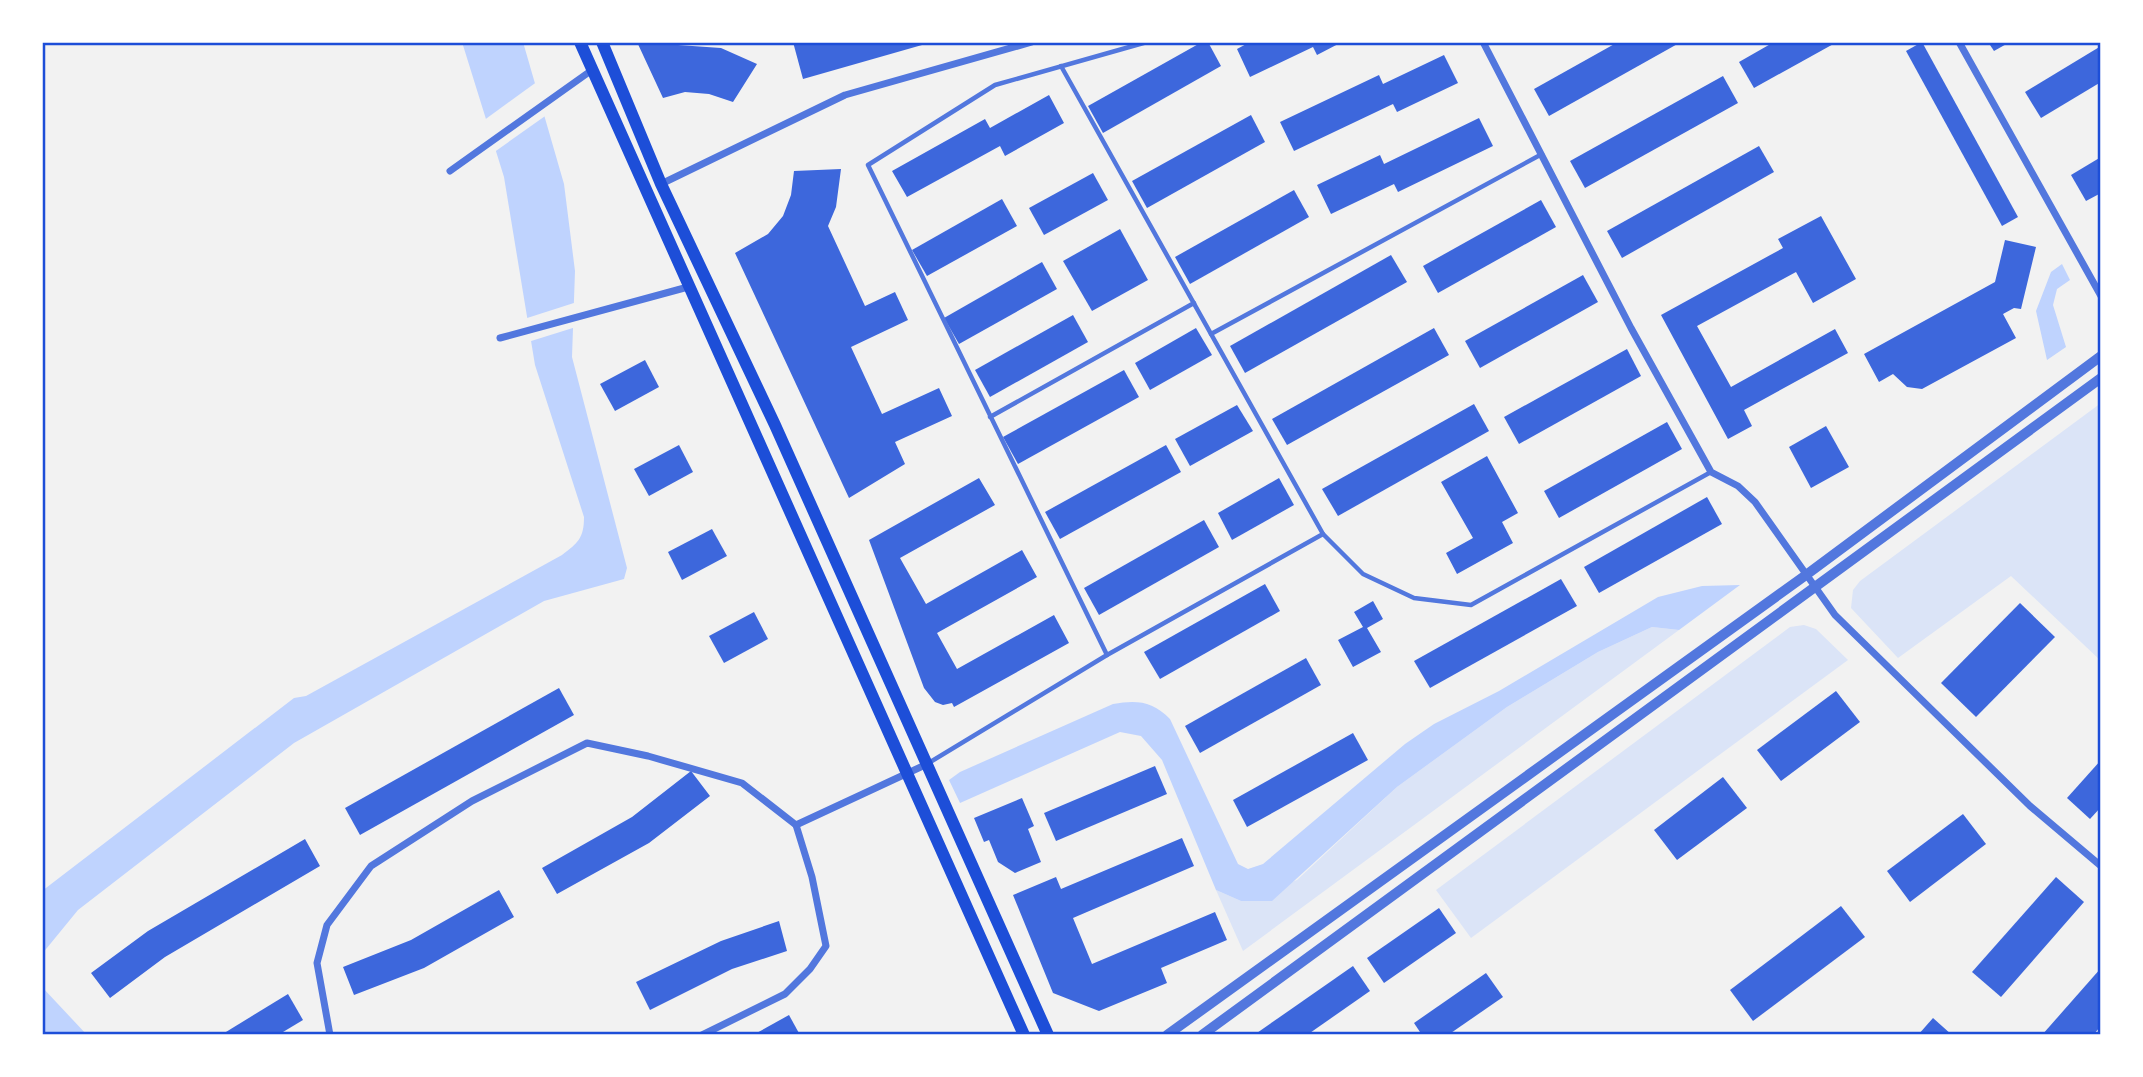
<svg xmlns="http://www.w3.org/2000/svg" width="2143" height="1077" font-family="'Open Sans',sans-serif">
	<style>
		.green { fill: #dbe4f7 }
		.water { fill: #bfd3fe }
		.pier { fill: #f2f2f2 }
		.building { fill: #3d67dc }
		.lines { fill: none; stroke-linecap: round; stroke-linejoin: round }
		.service { stroke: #5277de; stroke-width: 4.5 }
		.minor { stroke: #5277de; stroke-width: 7 }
		.tertiary { stroke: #5277de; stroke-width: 10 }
		.secondary { stroke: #1d4ed8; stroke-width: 12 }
		.neatline { fill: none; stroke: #1d4ed8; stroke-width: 2.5 }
	</style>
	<rect width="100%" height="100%" fill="#f2f2f2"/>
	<g class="green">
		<path d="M2101 403V661L2011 576 1898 658 1851 608 1853 590 1860 581Z"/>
		<path d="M1804 625 1816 629 1848 660 1471 938 1436 890 1790 627Z"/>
		<path d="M1652 627 1679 630 1243 951 1216 890 1241 901 1297 880 1397 787 1507 707 1598 652Z"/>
	</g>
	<g class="water">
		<path d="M462 42H523L564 184 575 271 572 357 627 568 624 579 544 601 294 743 78 910 42 954V891L294 698 306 696 562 555C578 543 584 538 584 517L535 365 504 177Z"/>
		<path d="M2062 264 2070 280 2057 289 2053 305 2066 347 2047 360 2036 311 2051 272Z"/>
		<path d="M1740 585 1679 630 1652 627 1598 652 1507 707 1397 787 1272 901H1241L1216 890 1162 760 1141 736 1120 732 960 803 949 780 960 772 1113 704C1137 700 1152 701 1170 719L1238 864 1248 869 1263 864 1405 744 1434 724 1499 691 1658 597 1702 586Z"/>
		<path d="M42 987 87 1035H43Z"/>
	</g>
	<g class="pier">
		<path d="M538 81 548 114 493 153 483 121Z"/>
		<path d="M577 302 576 327 528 342 524 319Z"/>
	</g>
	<g class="building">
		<path d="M637 42H677L678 45 721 48 757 64 733 102 709 94 685 92 663 98Z"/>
		<path d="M793 42H929V43L803 79Z"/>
		<path d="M1202 42H1208L1221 66 1103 133 1088 106Z"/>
		<path d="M1250 42H1342L1317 55 1313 47 1250 77 1237 49Z"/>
		<path d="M1618 42H1681L1549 116 1534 89Z"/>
		<path d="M1774 42H1837L1754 88 1739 62Z"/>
		<path d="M1922 42 2018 217 2002 226 1906 51Z"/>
		<path d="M1988 42H2010L1994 51Z"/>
		<path d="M2101 46V82L2041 118 2025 92Z"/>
		<path d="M1444 55 1458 83 1397 112 1393 104 1294 151 1280 122 1379 75 1383 84Z"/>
		<path d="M1723 76 1738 103 1585 188 1570 161Z"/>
		<path d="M1049 95 1064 123 1005 156 1000 146 907 197 892 171 985 119 990 128Z"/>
		<path d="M1251 115 1265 142 1147 208 1132 181Z"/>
		<path d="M1479 118 1493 146 1398 192 1394 184 1331 214 1317 185 1380 155 1384 164Z"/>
		<path d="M1759 146 1774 172 1622 258 1607 231Z"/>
		<path d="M2101 157V193L2086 201 2071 175Z"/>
		<path d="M841 169 836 207 828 226 865 306 895 292 908 320 851 347 882 414 939 388 952 416 895 442 905 464 849 498 735 253 768 234 783 216 791 195 794 171Z"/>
		<path d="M1093 173 1108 200 1044 235 1029 208Z"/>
		<path d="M1294 190 1309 217 1190 284 1175 257Z"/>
		<path d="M1002 199 1017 226 927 276 912 250Z"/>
		<path d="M1541 200 1556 227 1438 293 1423 266Z"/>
		<path d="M1821 216 1856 279 1813 303 1796 272 1697 326 1731 387 1835 329 1848 353 1744 410 1752 426 1728 439 1661 315 1783 248 1778 239Z"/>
		<path d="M1120 229 1148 280 1092 311 1063 261Z"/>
		<path d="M2005 240 2036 247 2021 309 2014 308 2003 314 2016 338 1922 389 1907 387 1893 374 1879 382 1864 354 1995 282Z"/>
		<path d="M1391 255 1407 282 1245 373 1230 346Z"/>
		<path d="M1042 262 1057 289 959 344 944 318Z"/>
		<path d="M1583 275 1598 302 1480 368 1465 341Z"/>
		<path d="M1073 315 1088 342 990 397 975 370Z"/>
		<path d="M1196 328 1212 355 1150 390 1135 363Z"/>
		<path d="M1434 328 1449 355 1287 445 1272 419Z"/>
		<path d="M1627 349 1641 376 1519 444 1504 417Z"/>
		<path d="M645 360 659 387 615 411 600 384Z"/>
		<path d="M1124 370 1139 397 1018 464 1003 437Z"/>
		<path d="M1474 404 1489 431 1338 516 1322 489Z"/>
		<path d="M1237 405 1253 431 1190 466 1175 439Z"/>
		<path d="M1667 422 1682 449 1559 518 1544 491Z"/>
		<path d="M1826 426 1849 467 1811 488 1789 447Z"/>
		<path d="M679 445 693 472 649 496 634 469Z"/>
		<path d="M1166 445 1181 472 1060 539 1045 512Z"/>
		<path d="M1487 456 1518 513 1502 522 1513 543 1457 574 1446 553 1473 538 1441 482Z"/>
		<path d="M979 478 995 505 900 558 926 604 1022 550 1037 577 937 633 957 669 1054 615 1069 643 954 707 952 703 943 705 935 702 924 688 869 540Z"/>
		<path d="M1279 478 1294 505 1232 540 1218 513Z"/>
		<path d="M1707 497 1722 524 1599 593 1584 567Z"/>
		<path d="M1204 520 1219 547 1099 615 1084 588Z"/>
		<path d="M712 529 727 556 682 580 668 552Z"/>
		<path d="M1561 579 1577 606 1430 688 1414 661Z"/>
		<path d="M1265 584 1280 611 1160 679 1144 652Z"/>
		<path d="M1373 601 1383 619 1367 628 1381 652 1353 667 1338 640 1363 627 1354 612Z"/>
		<path d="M2020 603 2055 637 1976 717 1941 683Z"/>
		<path d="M754 612 768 639 724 663 709 636Z"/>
		<path d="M1306 658 1321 685 1200 753 1185 726Z"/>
		<path d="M559 688 574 715 360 835 345 808Z"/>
		<path d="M1836 691 1860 722 1781 781 1757 750Z"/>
		<path d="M1353 733 1368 760 1247 827 1233 800Z"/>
		<path d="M2101 760V807L2090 819 2067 798Z"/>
		<path d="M1155 766 1167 794 1056 841 1044 813Z"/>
		<path d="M691 771 710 796 649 843 557 894 542 868 632 817Z"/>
		<path d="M1723 777 1747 808 1677 860 1654 830Z"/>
		<path d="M1022 798 1034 826 1028 829 1041 862 1015 873 998 862 989 840 984 842 974 818Z"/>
		<path d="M1963 814 1986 844 1910 902 1887 871Z"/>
		<path d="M1182 838 1194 866 1073 918 1092 964 1215 912 1227 940 1161 968 1167 983 1099 1011 1053 993 1013 895 1056 877 1061 889Z"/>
		<path d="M305 839 320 866 165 957 110 998 91 973 148 931Z"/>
		<path d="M2056 877 2084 902 2001 997 1972 972Z"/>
		<path d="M499 890 514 917 424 968 354 995 343 967 411 940Z"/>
		<path d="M1841 906 1865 937 1753 1021 1730 990Z"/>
		<path d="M1439 908 1456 933 1384 983 1367 958Z"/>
		<path d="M779 921 787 951 732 969 650 1010 636 982 721 941Z"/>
		<path d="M1353 966 1370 991 1307 1035H1254Z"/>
		<path d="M2101 968V1026L2093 1035H2042Z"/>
		<path d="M1486 973 1503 997 1448 1035H1422L1414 1023Z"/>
		<path d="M288 994 303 1020 278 1035H221Z"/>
		<path d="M789 1015 800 1035H753Z"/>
		<path d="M1933 1018 1952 1035H1918Z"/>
	</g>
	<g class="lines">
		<g class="service">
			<path d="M1061 66 1323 534 1363 574 1414 598 1471 605 1711 472"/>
			<path d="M1211 334 1542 154"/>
			<path d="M990 417 1194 303"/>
			<path d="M1107 655 868 165 995 85 1147 42"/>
			<path d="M927 764 1107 655 1323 534"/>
		</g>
		<g class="minor">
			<path d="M1483 42 1631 328 1711 472 1738 486 1755 502 1835 615 2030 806 2101 866"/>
			<path d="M1959 42 2101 296"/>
			<path d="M450 171 592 70"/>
			<path d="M661 184 845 95 1032 42"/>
			<path d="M500 338 688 287"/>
			<path d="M330 1035 317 963 327 925 371 866 472 801 587 743 648 756 742 783 796 825 925 765"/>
			<path d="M702 1035 785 994 810 969 826 946 812 877 796 825"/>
		</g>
		<g class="tertiary">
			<path d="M1167 1035 1806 575 2101 356"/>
			<path d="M1202 1035 2101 378"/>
		</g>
		<g class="secondary">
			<path d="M580 42 1024 1035"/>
			<path d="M602 42 661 184 775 425 1048 1035"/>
		</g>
	</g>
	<rect width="2143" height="1077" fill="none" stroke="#ffffff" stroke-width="88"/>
	<rect x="44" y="44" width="2055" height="989" class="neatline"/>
</svg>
